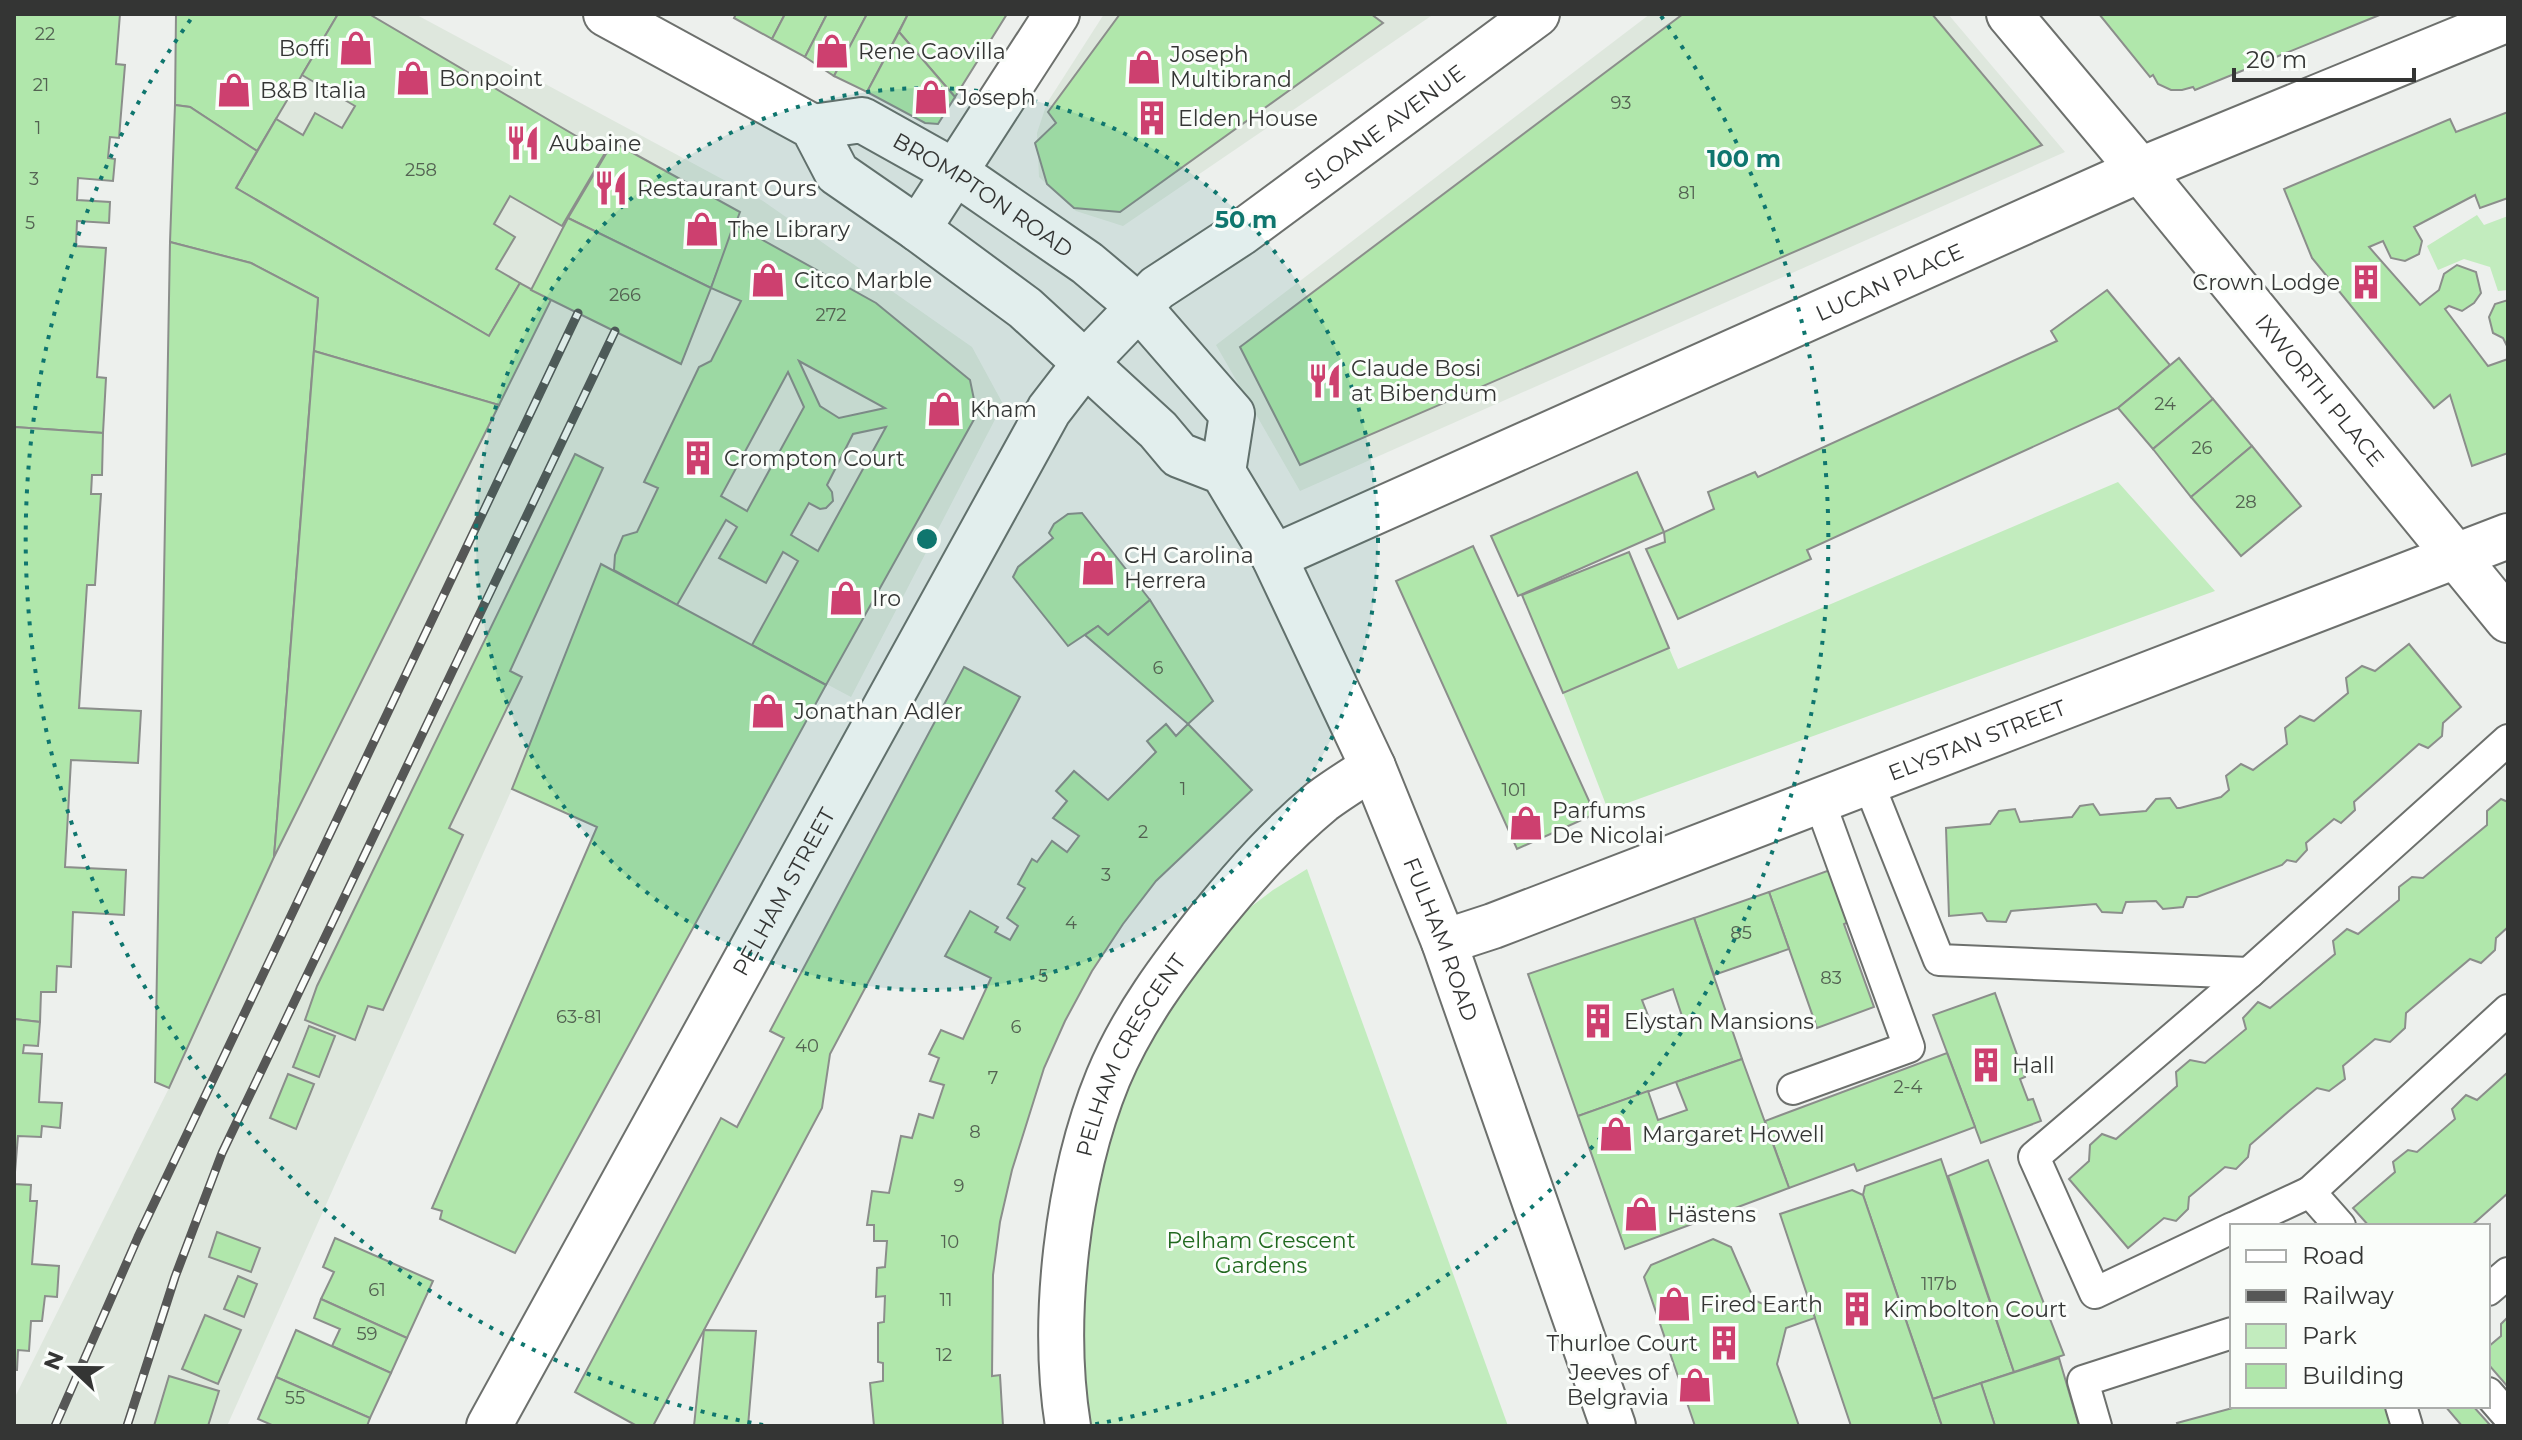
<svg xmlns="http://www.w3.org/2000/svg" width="2522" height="1440" font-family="Montserrat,sans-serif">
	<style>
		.built { fill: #dee7dd }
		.green { fill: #c2ecbe }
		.building { fill: #b0e7ab; stroke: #8b8e8b; stroke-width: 2; fill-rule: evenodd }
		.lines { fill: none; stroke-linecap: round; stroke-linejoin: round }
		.service-casing { stroke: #6d706d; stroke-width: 34 }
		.minor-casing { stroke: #6d706d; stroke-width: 48 }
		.tertiary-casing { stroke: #6d706d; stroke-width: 48 }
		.primary-casing { stroke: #6d706d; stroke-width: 48 }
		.service { stroke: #fff; stroke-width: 30 }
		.minor { stroke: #fff; stroke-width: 44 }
		.tertiary { stroke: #fff; stroke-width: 44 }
		.primary { stroke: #fff; stroke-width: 44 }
		.rail-casing { stroke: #565756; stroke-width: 9 }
		.rail { stroke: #fafdfa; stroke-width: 6; stroke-dasharray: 18; stroke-linecap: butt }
		.ring { fill: none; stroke: #0f766e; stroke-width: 4; stroke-dasharray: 4 8 }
		.labels { text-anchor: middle; stroke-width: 6; stroke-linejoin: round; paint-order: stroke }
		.number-label { font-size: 18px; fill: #536252 }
		.poi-label { font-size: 22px; fill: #343534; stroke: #fafdfa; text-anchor: start }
		.street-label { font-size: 22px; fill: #343534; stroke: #fafdfa }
		.park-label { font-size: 22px; fill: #21691f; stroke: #fafdfa }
		.centre { fill: #0f766e; stroke: #fafdfa; stroke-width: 4 }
		.ring-label { font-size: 24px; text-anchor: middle; font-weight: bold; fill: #0f766e; stroke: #fafdfa; stroke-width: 6; stroke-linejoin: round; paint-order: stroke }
	</style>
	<rect width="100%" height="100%" fill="#edf0ed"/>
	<g class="built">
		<path d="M178 14H415L763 201 972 347 1003 404 851 697 601 564 512 789 227 1426H14V1399L169 1088 274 857 469 466 170 242Z"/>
		<path d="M1104 14H1434L1123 226 1076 211 1039 177 1037 133 1047 103Z"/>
		<path d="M1650 14H1948L2065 152 1300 491 1216 345Z"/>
	</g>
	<g class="green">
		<path d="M2477 215 2484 225 2508 216V290L2498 291 2490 267 2464 259 2438 270 2427 246Z"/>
		<path d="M2118 482 2215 591 1608 810 1563 693 1669 648 1678 669Z"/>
		<path d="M1307 869 1508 1426H1089L1077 1328 1084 1261 1106 1137 1133 1068 1169 1006 1244 912 1273 890Z"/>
	</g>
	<g class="building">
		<path d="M14 14H120L116 64 125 65 119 138 110 137 108 158 115 159 113 181 78 178 77 200 110 202 109 223 77 221 76 246 106 248 97 377 106 378 103 433 14 427Z"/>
		<path d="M176 14H338L257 151 190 107 175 105Z"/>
		<path d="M338 14H369L605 153 562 226 510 196 494 224 515 237 496 269 520 283 489 336 236 188 276 119 303 135 315 113 342 128 355 106 302 75Z"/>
		<path d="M736 14H785L772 39 734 18Z"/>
		<path d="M785 14H827L805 57 772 39Z"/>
		<path d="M827 14H867L834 76 805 57Z"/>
		<path d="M867 14H908L867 92 834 76Z"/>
		<path d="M908 14H1007L955 97 899 32Z"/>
		<path d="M1120 14H1371L1383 23 1120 212 1074 208 1047 184 1035 143 1056 123 1048 112Z"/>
		<path d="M1683 14H1932L2042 145 1300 465 1240 347Z"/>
		<path d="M2099 14H2382L2195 90 2193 87 2182 90H2171L2158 84 2153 75 2150 77Z"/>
		<path d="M899 32 955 97 938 124 925 123 867 92Z"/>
		<path d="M175 105 190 107 257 151 236 188 489 336 520 283 551 300 499 405 314 351 318 298 251 263 170 242Z"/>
		<path d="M2508 112V198L2480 208 2475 195 2414 227 2422 241 2419 254 2405 261 2391 258 2383 241 2369 247 2420 305 2439 290 2444 274 2457 265 2476 272 2481 293 2474 303 2462 311 2449 306 2445 309 2488 366 2508 359V453L2472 466 2450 395 2434 408 2312 258 2284 189 2450 119 2456 132Z"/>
		<path d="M613 142 740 212 711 288 568 218Z"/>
		<path d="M568 218 711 288 681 364 531 290Z"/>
		<path d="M734 224 876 303 970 380 977 414 826 685 752 645 798 561 783 552 766 583 719 558 737 527 726 520 677 605 614 570 615 555 623 536 637 532 658 488 644 482 699 367 711 361 741 301 711 288ZM799 361 885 408 839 418 820 406ZM788 372 804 407 747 511 721 496ZM886 427 818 551 791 535 809 503 820 509 826 508 833 501 832 492 827 485 853 434Z"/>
		<path d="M170 242 251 263 318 298 274 857 169 1088 155 1082Z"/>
		<path d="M2107 290 2170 365 2118 408 1807 550 1811 559 1678 619 1646 549 1665 542 1664 532 1714 509 1708 492 1755 472 1758 477 2057 341 2051 331Z"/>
		<path d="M2508 300V348L2503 338 2493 333 2489 317 2495 304Z"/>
		<path d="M314 351 499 405 274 857Z"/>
		<path d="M2179 358 2213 399 2153 449 2118 408Z"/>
		<path d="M2213 399 2252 446 2191 497 2153 449Z"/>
		<path d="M14 427 103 433 102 475H92L91 494H101L95 585H87L79 708 141 711 138 763 71 760 65 867 126 870 124 915 73 912 71 967 57 966 56 992H41L40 1022 14 1019Z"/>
		<path d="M2252 446 2301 506 2241 556 2191 497Z"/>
		<path d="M575 454 603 468 510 671 522 677 449 828 463 835 383 1010 368 1006 355 1040 305 1020 317 986Z"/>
		<path d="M1637 472 1664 532 1518 596 1491 536Z"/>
		<path d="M1082 513 1150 600 1108 635 1098 626 1068 646 1013 577 1018 567 1053 538 1049 533 1054 524 1068 514Z"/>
		<path d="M1473 546 1595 814 1517 849 1396 581Z"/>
		<path d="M1629 552 1669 648 1563 693 1522 595Z"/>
		<path d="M601 564 826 685 515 1253 440 1219 442 1211 432 1208 597 827 512 789Z"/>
		<path d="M1150 600 1213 701 1188 724 1085 635 1098 626 1108 635Z"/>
		<path d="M2409 644 2461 707 2443 723 2442 736 2428 748 2419 744 2354 802 2355 810 2341 823 2334 819 2306 843 2307 850 2296 862 2287 860 2282 865 2197 897H2187L2183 907 2163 909 2156 901 2126 902 2122 913 2102 912 2096 904 2011 911 2006 922 1987 921 1982 913 1949 916 1946 828 1990 824 1999 811 2015 809 2020 822 2072 817 2080 806 2093 804 2100 815 2146 811 2156 799 2170 798 2177 808H2180L2221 797 2229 790 2226 776 2241 764 2253 770 2287 744 2285 728 2300 716 2314 721 2348 693 2346 678 2362 666 2375 671Z"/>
		<path d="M964 667 1020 697 830 1054 822 1108 653 1426H637L575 1392 721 1118 737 1127 784 1038 770 1031Z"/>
		<path d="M1166 724 1176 736 1188 724 1252 790 1156 881 1123 924 1092 971 1065 1021 1044 1068 1012 1170 1000 1222 993 1275 992 1376 1000 1375 1003 1426H874L870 1383 883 1381V1363L878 1362V1323L884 1322 885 1296 876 1297 877 1268 885 1267 887 1241H874V1225H867L872 1191 889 1193 901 1136 912 1138 919 1114 933 1118 944 1085 930 1081 939 1058 929 1054 941 1030 963 1039 991 978 945 956 970 911 998 927 995 932 1010 940 1018 926 1007 918 1025 888 1018 884 1032 859 1037 862 1052 841 1067 852 1079 836 1053 818 1067 801 1056 791 1074 771 1108 800 1156 752 1147 741Z"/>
		<path d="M2501 799 2508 802V927L2496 938 2495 950 2481 963 2470 959 2406 1013 2405 1028 2390 1042 2375 1039 2343 1066 2345 1079 2329 1091 2317 1088 2289 1111 2250 1145 2248 1157 2236 1169 2225 1167 2189 1197 2188 1209 2176 1221 2164 1218 2128 1248 2069 1179 2089 1161 2090 1145 2102 1134 2116 1139 2177 1086 2176 1072 2190 1060 2205 1063 2246 1029 2243 1018 2258 1002 2270 1008 2335 954 2333 941 2347 929 2358 934 2399 900V887L2412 877 2423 878 2487 825V811Z"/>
		<path d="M1830 870 1849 922 1844 924 1874 1007 1817 1028 1769 892Z"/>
		<path d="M1769 892 1789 949 1714 975 1694 918Z"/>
		<path d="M1694 918 1742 1059 1578 1116 1528 974ZM1673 989 1682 1016 1652 1026 1642 1000Z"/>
		<path d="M1995 993 2025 1077 2020 1079 2028 1100 2033 1099 2041 1121 1981 1143 1933 1015Z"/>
		<path d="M14 1019 40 1022 38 1046 24 1045 23 1053 42 1054 39 1102 62 1103 60 1128 42 1126 41 1137 18 1136 14 1184 31 1185 30 1201H37L32 1264 59 1266 57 1297 45 1296 42 1321H31L29 1351 18 1350 17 1370H14Z"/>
		<path d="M309 1026 335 1036 319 1077 293 1067Z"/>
		<path d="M1947 1053 1975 1127 1857 1171 1854 1164 1789 1188 1765 1121Z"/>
		<path d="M1742 1059 1789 1188 1625 1249 1578 1116 1648 1091 1658 1120 1687 1110 1676 1082Z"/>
		<path d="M2508 1072V1193L2471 1226H2369L2353 1208 2395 1172 2393 1162 2408 1150 2417 1152 2455 1119 2452 1109 2466 1095 2477 1100Z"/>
		<path d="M288 1074 314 1084 296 1129 270 1118Z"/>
		<path d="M1941 1159 2014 1372 1933 1399 1863 1195 1865 1186Z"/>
		<path d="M1988 1160 2064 1355 2014 1372 1948 1176Z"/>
		<path d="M1852 1190 1863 1195 1942 1426H1851L1780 1214Z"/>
		<path d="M217 1232 260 1248 251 1272 209 1257Z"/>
		<path d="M335 1238 433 1281 407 1338 321 1299 334 1272 323 1267Z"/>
		<path d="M1713 1239 1731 1247 1754 1300 1781 1312 1809 1301 1815 1318 1786 1328 1777 1364 1799 1426H1695L1644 1277 1651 1265Z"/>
		<path d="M238 1276 257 1284 244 1317 224 1309Z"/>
		<path d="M321 1299 407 1338 391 1373 332 1346 340 1329 314 1318Z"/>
		<path d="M205 1315 241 1330 218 1384 182 1369Z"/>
		<path d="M2508 1317V1387L2488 1364V1347L2501 1336V1324Z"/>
		<path d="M296 1330 391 1373 370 1418 276 1377Z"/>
		<path d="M704 1330 756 1331 748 1426H694Z"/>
		<path d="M2059 1358 2079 1426H1995L1981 1383Z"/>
		<path d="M169 1376 219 1391 208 1426H154Z"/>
		<path d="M276 1377 370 1418 367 1426H274L258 1419Z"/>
		<path d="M1981 1383 1995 1426H1942L1933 1399Z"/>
		<path d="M2240 1406H2392L2397 1426H2178L2177 1423Z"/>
		<path d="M2445 1406H2473L2491 1426H2462Z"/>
	</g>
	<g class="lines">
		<g class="service-casing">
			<g id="service">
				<path d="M1868 782 1939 960 2249 973"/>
				<path d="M1793 1089 1909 1047 1819 800"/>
				<path d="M2310 1192 2508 1010"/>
				<path d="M2237 1226 2310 1192 2340 1226"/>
				<path d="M2232 1228 2095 1293 2034 1157 2249 973 2508 740"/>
				<path d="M2488 1290 2508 1273"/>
				<path d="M2488 1393 2508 1416"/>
				<path d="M2401 1406 2407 1426"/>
				<path d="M2096 1426 2083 1381 2232 1333"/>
			</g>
		</g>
		<g class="minor-casing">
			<g id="minor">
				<path id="s1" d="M2009 14 2140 170 2508 620"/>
				<path d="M918 229 1057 14"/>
				<path id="s2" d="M1274 557 2140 170 2508 19"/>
				<path id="s3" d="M1444 942 1493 926 2508 536"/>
				<path id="s4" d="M1068 1426C1051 1320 1067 1178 1108 1078 1133 1018 1172 966 1213 915 1247 873 1280 836 1322 801 1338 789 1356 778 1373 767"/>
			</g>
		</g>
		<g class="tertiary-casing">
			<g id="tertiary">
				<path id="s5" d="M489 1426 1049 410 1086 362 1157 288 1241 233 1537 14"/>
			</g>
		</g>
		<g class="primary-casing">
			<g id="primary">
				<path id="s6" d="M606 14 813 127 837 173 918 229 1025 308 1158 430 1179 455 1223 472 1274 557 1373 767 1444 942 1613 1426"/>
				<path id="s7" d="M813 127 862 120 955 172 1087 263 1138 306 1232 414 1223 472"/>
			</g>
		</g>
		<use href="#service" class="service"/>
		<use href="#minor" class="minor"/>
		<use href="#tertiary" class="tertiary"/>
		<use href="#primary" class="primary"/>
		<g class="rail-casing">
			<g id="rail">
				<path d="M55 1426 138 1237 578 313"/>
				<path d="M127 1426 175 1277 222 1153 615 331"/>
			</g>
		</g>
		<use href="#rail" class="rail"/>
	</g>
	<circle cx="927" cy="539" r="451" fill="#0f766e" fill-opacity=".12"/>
	<g class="ring">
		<circle cx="927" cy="539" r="451"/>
		<path d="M763 1425A901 901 0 0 1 193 16M1661 16A901 901 0 0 1 1091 1425"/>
	</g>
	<defs>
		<g id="shop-bare" transform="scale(2.76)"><path d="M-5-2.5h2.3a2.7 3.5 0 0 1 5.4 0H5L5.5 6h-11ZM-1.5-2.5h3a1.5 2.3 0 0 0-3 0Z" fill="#cd406f" stroke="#fafdfa" stroke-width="2.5" paint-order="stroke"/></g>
		<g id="building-bare" transform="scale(2.76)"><path d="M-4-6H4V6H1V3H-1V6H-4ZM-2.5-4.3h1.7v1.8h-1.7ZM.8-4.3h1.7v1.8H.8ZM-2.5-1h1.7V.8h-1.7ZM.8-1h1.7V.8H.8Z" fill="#cd406f" stroke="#fafdfa" stroke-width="2.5" paint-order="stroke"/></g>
		<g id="restaurant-bare" transform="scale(2.76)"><path d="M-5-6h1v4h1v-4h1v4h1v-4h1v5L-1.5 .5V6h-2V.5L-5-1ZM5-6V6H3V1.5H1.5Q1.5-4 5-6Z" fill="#cd406f" stroke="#fafdfa" stroke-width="2.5" paint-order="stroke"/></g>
	</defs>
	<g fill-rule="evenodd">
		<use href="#shop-bare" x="356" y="48"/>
		<use href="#shop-bare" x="832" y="51"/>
		<use href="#shop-bare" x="1144" y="67"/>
		<use href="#shop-bare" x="413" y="78"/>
		<use href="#shop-bare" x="234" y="90"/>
		<use href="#shop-bare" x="931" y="97"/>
		<use href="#building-bare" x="1152" y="118"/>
		<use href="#restaurant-bare" x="523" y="143"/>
		<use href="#restaurant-bare" x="611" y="188"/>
		<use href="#shop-bare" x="702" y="229"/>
		<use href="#shop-bare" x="768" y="280"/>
		<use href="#building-bare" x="2366" y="282"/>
		<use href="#restaurant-bare" x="1325" y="381"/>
		<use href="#shop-bare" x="944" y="409"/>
		<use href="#building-bare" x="698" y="458"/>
		<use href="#shop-bare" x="1098" y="568"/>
		<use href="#shop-bare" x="846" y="598"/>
		<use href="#shop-bare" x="768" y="711"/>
		<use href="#shop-bare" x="1526" y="823"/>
		<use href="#building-bare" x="1598" y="1021"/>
		<use href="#building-bare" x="1986" y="1065"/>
		<use href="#shop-bare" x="1616" y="1134"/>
		<use href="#shop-bare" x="1641" y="1214"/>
		<use href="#shop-bare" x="1674" y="1304"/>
		<use href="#building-bare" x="1857" y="1309"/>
		<use href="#building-bare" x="1724" y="1343"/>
		<use href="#shop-bare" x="1695" y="1385"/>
	</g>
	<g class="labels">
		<g class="number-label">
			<text x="45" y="40">22</text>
			<text x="41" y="91">21</text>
			<text x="1621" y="109">93</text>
			<text x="38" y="134">1</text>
			<text x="421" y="176">258</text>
			<text x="34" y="185">3</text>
			<text x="1687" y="199">81</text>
			<text x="30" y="229">5</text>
			<text x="625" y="301">266</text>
			<text x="831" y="321">272</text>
			<text x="2165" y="410">24</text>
			<text x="2202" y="454">26</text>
			<text x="2246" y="508">28</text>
			<text x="1158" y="674">6</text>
			<text x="1183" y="795">1</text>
			<text x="1514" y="796">101</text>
			<text x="1143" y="838">2</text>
			<text x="1106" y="881">3</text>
			<text x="1071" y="929">4</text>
			<text x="1741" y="939">85</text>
			<text x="1043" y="982">5</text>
			<text x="1831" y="984">83</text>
			<text x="579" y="1023">63-81</text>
			<text x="1016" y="1033">6</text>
			<text x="807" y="1052">40</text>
			<text x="993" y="1084">7</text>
			<text x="1908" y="1093">2-4</text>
			<text x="975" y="1138">8</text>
			<text x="959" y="1192">9</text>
			<text x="950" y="1248">10</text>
			<text x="1939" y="1290">117b</text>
			<text x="377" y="1296">61</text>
			<text x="946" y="1306">11</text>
			<text x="367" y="1340">59</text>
			<text x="944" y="1361">12</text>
			<text x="295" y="1404">55</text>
		</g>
		<g class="poi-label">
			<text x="330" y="56" text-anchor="end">Boffi</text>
			<text x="858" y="59">Rene Caovilla</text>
			<text x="1170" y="62">Joseph<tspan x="1170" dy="25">Multibrand</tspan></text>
			<text x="439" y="86">Bonpoint</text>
			<text x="260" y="98">B&amp;B Italia</text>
			<text x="957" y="105">Joseph</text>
			<text x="1178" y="126">Elden House</text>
			<text x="549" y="151">Aubaine</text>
			<text x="637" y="196">Restaurant Ours</text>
			<text x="728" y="237">The Library</text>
			<text x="794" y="288">Citco Marble</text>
			<text x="2340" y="290" text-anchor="end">Crown Lodge</text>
			<text x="1351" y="376">Claude Bosi<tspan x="1351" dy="25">at Bibendum</tspan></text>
			<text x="970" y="417">Kham</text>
			<text x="724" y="466">Crompton Court</text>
			<text x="1124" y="563">CH Carolina<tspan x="1124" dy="25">Herrera</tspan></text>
			<text x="872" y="606">Iro</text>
			<text x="794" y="719">Jonathan Adler</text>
			<text x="1552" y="818">Parfums<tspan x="1552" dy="25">De Nicolai</tspan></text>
			<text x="1624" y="1029">Elystan Mansions</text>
			<text x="2012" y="1073">Hall</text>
			<text x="1642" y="1142">Margaret Howell</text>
			<text x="1667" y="1222">Hästens</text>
			<text x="1700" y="1312">Fired Earth</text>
			<text x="1883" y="1317">Kimbolton Court</text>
			<text x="1698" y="1351" text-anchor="end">Thurloe Court</text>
			<text x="1669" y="1380" text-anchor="end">Jeeves of<tspan x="1669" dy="25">Belgravia</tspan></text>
		</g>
		<g class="street-label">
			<text dy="8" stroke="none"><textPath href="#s5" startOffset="1602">SLOANE AVENUE</textPath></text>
			<text dy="8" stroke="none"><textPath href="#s7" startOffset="192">BROMPTON ROAD</textPath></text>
			<text dy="8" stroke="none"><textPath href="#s2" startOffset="674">LUCAN PLACE</textPath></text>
			<text dy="8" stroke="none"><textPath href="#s1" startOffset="488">IXWORTH PLACE</textPath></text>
			<text dy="8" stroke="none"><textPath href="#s3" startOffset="570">ELYSTAN STREET</textPath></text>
			<text dy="8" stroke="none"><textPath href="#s5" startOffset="610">PELHAM STREET</textPath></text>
			<text dy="8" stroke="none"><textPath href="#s6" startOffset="1296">FULHAM ROAD</textPath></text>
			<text dy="8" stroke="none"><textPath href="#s4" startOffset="384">PELHAM CRESCENT</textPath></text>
		</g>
		<g class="park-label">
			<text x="1261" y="1248">Pelham Crescent<tspan x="1261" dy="25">Gardens</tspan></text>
		</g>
	</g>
	<circle cx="927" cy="539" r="12" class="centre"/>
	<g class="ring-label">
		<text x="1744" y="167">100 m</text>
		<text x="1246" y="228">50 m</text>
	</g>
	<rect width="2522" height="1440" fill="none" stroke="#343534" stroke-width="32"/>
	<rect x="2230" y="1224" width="260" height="184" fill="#fafdfa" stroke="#abadab" stroke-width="2"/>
	<rect x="2246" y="1250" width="40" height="12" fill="#ffffff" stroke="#abadab" stroke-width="2"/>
	<text x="2302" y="1264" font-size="24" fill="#343534">Road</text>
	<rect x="2246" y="1290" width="40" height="12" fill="#565756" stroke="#abadab" stroke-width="2"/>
	<text x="2302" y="1304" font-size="24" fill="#343534">Railway</text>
	<rect x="2246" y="1324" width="40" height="24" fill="#c2ecbe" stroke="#abadab" stroke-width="2"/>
	<text x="2302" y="1344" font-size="24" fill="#343534">Park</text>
	<rect x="2246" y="1364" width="40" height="24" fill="#b0e7ab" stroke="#abadab" stroke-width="2"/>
	<text x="2302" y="1384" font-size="24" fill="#343534">Building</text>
	<g transform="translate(72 1368) rotate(292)" stroke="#fafdfa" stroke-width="6" paint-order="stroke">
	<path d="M0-6L14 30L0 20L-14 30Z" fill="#343534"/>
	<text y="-12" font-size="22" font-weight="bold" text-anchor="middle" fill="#343534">N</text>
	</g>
	<path d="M2234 68v12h180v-12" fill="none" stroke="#343534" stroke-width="4"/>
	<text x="2246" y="68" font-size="24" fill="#343534" stroke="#fafdfa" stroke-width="6" paint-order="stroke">20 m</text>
</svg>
